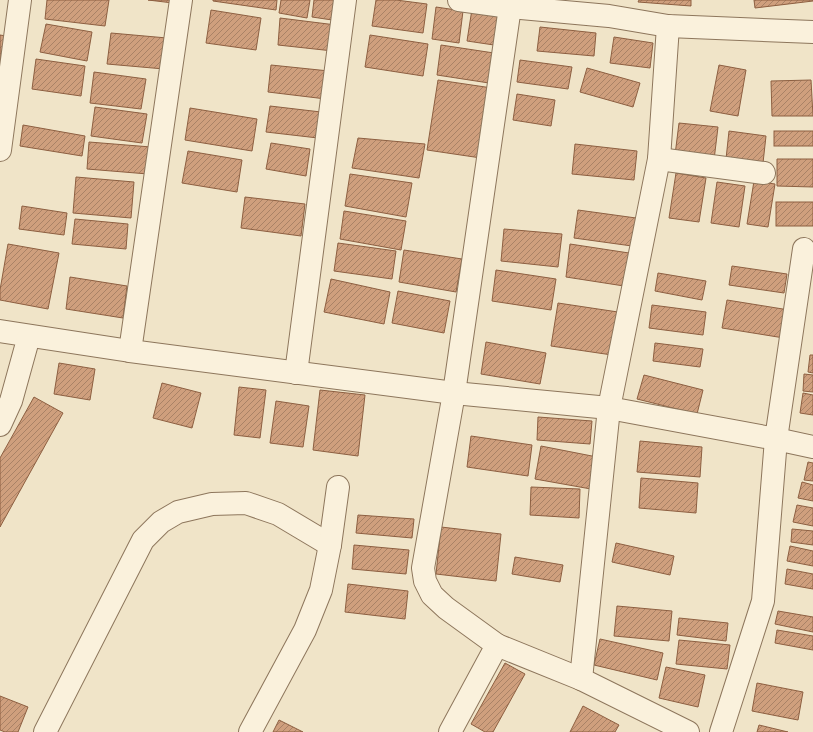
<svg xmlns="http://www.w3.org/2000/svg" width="813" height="732" font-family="Lora,serif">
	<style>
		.building { fill: url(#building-hatch); stroke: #8d5f41 }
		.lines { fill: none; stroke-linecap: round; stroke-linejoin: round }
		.minor-casing { stroke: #8d765c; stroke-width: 24 }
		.minor { stroke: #faf1dc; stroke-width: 22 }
	</style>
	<defs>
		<pattern id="building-hatch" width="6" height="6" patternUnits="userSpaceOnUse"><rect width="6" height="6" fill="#cf9f7d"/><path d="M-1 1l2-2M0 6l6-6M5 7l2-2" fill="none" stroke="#a98266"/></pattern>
	</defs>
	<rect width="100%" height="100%" fill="#f0e4c8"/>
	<g class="building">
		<path d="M47 0H109L105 26 45 19Z"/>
		<path d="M148 0H173V3Z"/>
		<path d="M213 0H277L276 10 213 1Z"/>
		<path d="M281 0H310L307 18 279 13Z"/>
		<path d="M314 0H342L339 21 312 17Z"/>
		<path d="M376 0H396L427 4 423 33 372 26Z"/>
		<path d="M639 0H691V6L638 2Z"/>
		<path d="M754 0H813V1L755 8Z"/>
		<path d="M436 7 463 11 459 43 432 39Z"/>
		<path d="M472 9 499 13 494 45 467 41Z"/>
		<path d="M211 10 261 18 256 50 206 43Z"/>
		<path d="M280 18 336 25 333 51 278 45Z"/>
		<path d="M46 24 92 32 87 61 40 52Z"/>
		<path d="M540 27 596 33 594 56 537 51Z"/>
		<path d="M111 33 167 38 164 69 107 64Z"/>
		<path d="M0 35 6 36 3 62H0Z"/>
		<path d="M370 35 428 44 423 76 365 67Z"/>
		<path d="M614 37 653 43 650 68 610 63Z"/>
		<path d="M441 45 494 53 489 83 437 75Z"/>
		<path d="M36 59 85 66 81 96 32 89Z"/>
		<path d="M520 60 572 67 568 89 517 82Z"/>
		<path d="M271 65 329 71 326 99 268 92Z"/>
		<path d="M719 65 746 70 738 116 710 111Z"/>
		<path d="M587 68 640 83 633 107 580 92Z"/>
		<path d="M94 72 146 79 141 109 90 103Z"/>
		<path d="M438 80 492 88 481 158 427 150Z"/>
		<path d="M811 80 813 116H772L771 81Z"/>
		<path d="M517 94 555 100 551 126 513 120Z"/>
		<path d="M270 106 321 112 318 138 266 132Z"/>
		<path d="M95 107 147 114 142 143 91 136Z"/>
		<path d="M190 108 257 119 252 151 185 140Z"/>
		<path d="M679 123 718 127 714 160 675 155Z"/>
		<path d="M23 125 85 136 82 156 20 146Z"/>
		<path d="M729 131 766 136 763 163 726 159Z"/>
		<rect x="774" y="131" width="39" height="15"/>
		<path d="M358 138 425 144 419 178 352 168Z"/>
		<path d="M89 142 151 147 148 174 87 169Z"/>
		<path d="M271 143 310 149 306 176 266 169Z"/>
		<path d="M575 144 637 151 634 180 572 174Z"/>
		<path d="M188 151 242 160 237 192 182 183Z"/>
		<path d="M777 159H813V187L777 186Z"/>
		<path d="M676 173 706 178 699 222 669 218Z"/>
		<path d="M350 174 412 183 406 217 345 206Z"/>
		<path d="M76 177 134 182 131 218 73 213Z"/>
		<path d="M754 181 775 184 768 227 747 224Z"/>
		<path d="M717 182 745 186 739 227 711 223Z"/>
		<path d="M245 197 305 204 301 236 241 228Z"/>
		<rect x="776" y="202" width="37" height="24"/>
		<path d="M22 206 67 213 64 235 19 229Z"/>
		<path d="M578 210 636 218 632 246 574 238Z"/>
		<path d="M344 211 406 221 401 250 340 239Z"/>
		<path d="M75 219 128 224 126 249 72 244Z"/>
		<path d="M504 229 562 234 558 267 501 261Z"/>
		<path d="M338 243 396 251 392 279 334 271Z"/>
		<path d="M8 244 59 253 48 309 0 300V290Z"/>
		<path d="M570 244 629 253 624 286 566 277Z"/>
		<path d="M404 250 462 259 456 292 399 282Z"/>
		<path d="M732 266 787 274 784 293 729 285Z"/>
		<path d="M496 270 556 279 551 310 492 301Z"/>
		<path d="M658 273 706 281 702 300 655 291Z"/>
		<path d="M70 277 127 286 123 318 66 309Z"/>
		<path d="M331 279 390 292 384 324 324 312Z"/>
		<path d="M398 291 450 301 444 333 392 323Z"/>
		<path d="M727 300 789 310 784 338 722 328Z"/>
		<path d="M558 303 618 312 612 355 551 346Z"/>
		<path d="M652 305 706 312 703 335 649 328Z"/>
		<path d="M486 342 546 353 540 384 481 374Z"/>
		<path d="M655 343 703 349 700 367 653 361Z"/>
		<path d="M810 355H813V373L808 372Z"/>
		<path d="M59 363 95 369 90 400 54 394Z"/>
		<path d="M804 374 813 375V392L803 391Z"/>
		<path d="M644 375 703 390 697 414 637 399Z"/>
		<path d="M162 383 201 393 192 428 153 418Z"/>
		<path d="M239 387 266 390 260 438 234 435Z"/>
		<path d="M320 390 365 395 358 456 313 450Z"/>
		<path d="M803 393 813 395V415L800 413Z"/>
		<path d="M34 397 63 413 0 527V458Z"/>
		<path d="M276 401 309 406 303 447 270 443Z"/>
		<path d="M538 417 592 421 590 444 537 440Z"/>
		<path d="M471 436 532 445 528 476 467 467Z"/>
		<path d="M640 441 702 447 700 477 637 472Z"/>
		<path d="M541 446 597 457 591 489 535 479Z"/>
		<path d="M808 462 813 463V481L804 480Z"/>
		<path d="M641 478 698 483 696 513 639 508Z"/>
		<path d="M802 482 813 485V501L798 498Z"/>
		<path d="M531 487 580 489 579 518 530 515Z"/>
		<path d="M797 505 813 508V526L793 522Z"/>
		<path d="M358 515 414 519 412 538 356 533Z"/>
		<path d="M441 527 501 534 496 581 436 574Z"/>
		<path d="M792 529 813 531V545L791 542Z"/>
		<path d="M616 543 674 556 670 575 612 562Z"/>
		<path d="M354 545 409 550 406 574 352 569Z"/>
		<path d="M790 546 813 551V566L787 561Z"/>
		<path d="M515 557 563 565 560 582 512 574Z"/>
		<path d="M787 569 813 574V589L785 584Z"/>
		<path d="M348 584 408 591 405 619 345 612Z"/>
		<path d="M617 606 672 611 669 641 614 636Z"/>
		<path d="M778 611 813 617V632L775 624Z"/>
		<path d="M679 618 728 623 726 641 677 635Z"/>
		<path d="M777 630 813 636V650L775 643Z"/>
		<path d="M600 639 663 653 657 680 594 665Z"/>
		<path d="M679 640 730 645 727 669 676 664Z"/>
		<path d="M505 663 525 674 493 732H485L471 724Z"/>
		<path d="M666 667 705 675 698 707 659 698Z"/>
		<path d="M757 683 803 692 798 720 752 711Z"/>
		<path d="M0 696 28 707 18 732H5L0 730Z"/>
		<path d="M583 706 619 725 615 732H570Z"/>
		<path d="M279 720 303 732H273Z"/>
		<path d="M759 725 788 732H757Z"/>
	</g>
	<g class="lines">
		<g class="minor-casing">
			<g id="minor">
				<path d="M459 0 510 7 609 16 668 26 813 32"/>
				<path d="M0 150 20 0"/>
				<path d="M659 159 764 173"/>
				<path d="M0 331 130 351 454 393 609 408 776 439 804 249"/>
				<path d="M130 351 181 0"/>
				<path d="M296 373 345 0"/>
				<path d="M0 425 11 401 29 336"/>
				<path d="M497 645 581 679 688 732"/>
				<path d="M581 679 609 408 659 159 668 26"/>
				<path d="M45 732 143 540 161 522 178 512 212 504 246 503 278 514 330 545"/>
				<path d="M250 732 305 630 321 590 330 545 338 487"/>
				<path d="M450 732 497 645 446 608 432 595 425 581 423 568 454 393 510 7"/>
				<path d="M721 732 763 601 776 439 813 447"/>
			</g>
		</g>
		<use href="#minor" class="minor"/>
	</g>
</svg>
